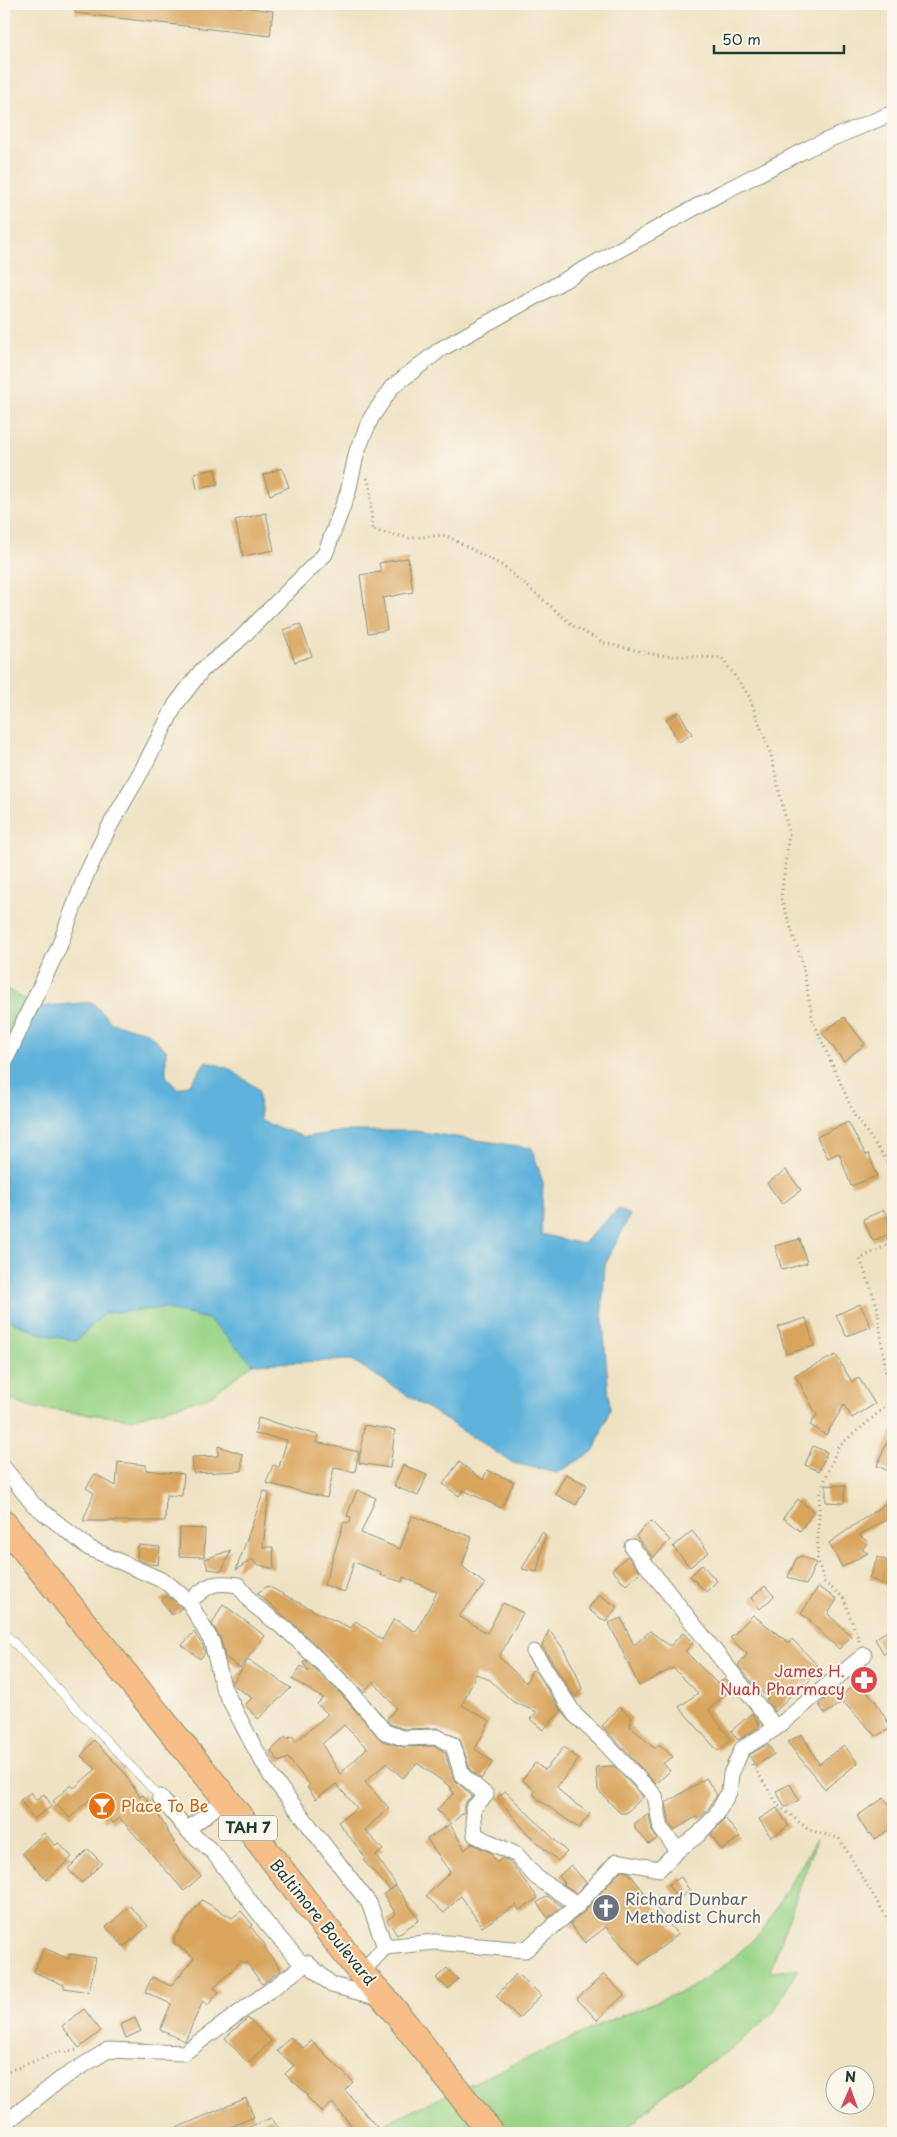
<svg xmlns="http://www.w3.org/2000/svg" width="897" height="2137" font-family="'Playpen Sans',sans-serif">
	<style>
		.green { fill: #99d487; stroke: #5c885e }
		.water { fill: #5fb2db; stroke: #3f7888 }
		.building { fill: #d9a45c; fill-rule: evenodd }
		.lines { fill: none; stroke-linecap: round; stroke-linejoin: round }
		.lane-casing { stroke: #87907c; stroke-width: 9 }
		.street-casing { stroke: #87907c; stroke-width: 17 }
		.highway-casing { stroke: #87907c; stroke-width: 28 }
		.path { stroke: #87907c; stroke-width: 3; stroke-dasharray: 1 4; stroke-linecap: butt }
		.lane { stroke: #fff; stroke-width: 8 }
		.street { stroke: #fff; stroke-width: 15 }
		.highway { stroke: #f7be87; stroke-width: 26 }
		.labels { text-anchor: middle; stroke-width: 4; stroke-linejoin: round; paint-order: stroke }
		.shield { fill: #fbf7ec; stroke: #61756b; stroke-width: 1 }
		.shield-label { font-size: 15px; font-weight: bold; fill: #1f3d34 }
		.health-label { font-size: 16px; fill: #be3a42; stroke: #fbf7ec; text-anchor: end }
		.food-label { font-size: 16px; fill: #c56008; stroke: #fbf7ec; text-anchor: start }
		.worship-label { font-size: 16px; fill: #5b616d; stroke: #fbf7ec; text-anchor: start }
		.street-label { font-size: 16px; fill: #1f3d34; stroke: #fbf7ec }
	</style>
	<rect width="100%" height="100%" fill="#fbf7ec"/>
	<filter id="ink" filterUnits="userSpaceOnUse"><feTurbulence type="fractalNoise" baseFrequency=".02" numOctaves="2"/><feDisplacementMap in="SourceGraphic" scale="10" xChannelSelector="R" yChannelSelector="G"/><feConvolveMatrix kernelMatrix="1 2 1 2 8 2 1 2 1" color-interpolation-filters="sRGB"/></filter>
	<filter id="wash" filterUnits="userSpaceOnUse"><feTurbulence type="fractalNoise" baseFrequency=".0096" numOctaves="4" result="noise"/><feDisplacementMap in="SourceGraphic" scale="20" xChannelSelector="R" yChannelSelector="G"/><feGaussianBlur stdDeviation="1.12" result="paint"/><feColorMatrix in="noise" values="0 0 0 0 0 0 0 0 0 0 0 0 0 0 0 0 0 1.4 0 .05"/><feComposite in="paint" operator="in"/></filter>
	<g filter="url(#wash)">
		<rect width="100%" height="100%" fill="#efe2c3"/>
		<g class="green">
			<path d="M4 987 37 1007 14 1046 4 1071Z"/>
			<path d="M163 1308 208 1319 253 1364 211 1396 131 1419 28 1407 4 1397V1318L38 1333 76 1341 105 1313Z"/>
			<path d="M817 1839 770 1971 798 1969 772 2014 734 2047 674 2086 622 2133H363L606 2022 690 1988 728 1963 763 1930Z"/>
		</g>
		<path class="water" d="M92 1002 112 1023 147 1032 166 1050V1076L177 1089 190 1084 206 1061 230 1069 258 1089 261 1121 305 1137 344 1131H415L532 1148 543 1183 541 1234 582 1244 618 1209 630 1215 605 1265 602 1310 610 1409 594 1451 557 1473 513 1463 352 1360 253 1364 208 1319 163 1308 105 1313 76 1341 38 1333 4 1318V1071L14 1046 37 1007Z"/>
		<g id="blocks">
			<g class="building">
				<path d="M76 4H215L273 11 270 36 75 13Z"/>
				<path d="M282 468 289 487 270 495 263 475Z"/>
				<path d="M215 469 218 485 197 489 194 473Z"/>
				<path d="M266 513 274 550 243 556 235 520Z"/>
				<path d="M408 558 413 592 383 598 387 630 368 633 360 575 381 572 379 563Z"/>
				<path d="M300 624 312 656 295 662 283 630Z"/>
				<path d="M679 712 692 734 679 742 666 719Z"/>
				<path d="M844 1017 865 1044 844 1061 822 1033Z"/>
				<path d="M848 1122 866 1155 869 1154 877 1176 851 1186 839 1153 828 1158 817 1137Z"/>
				<path d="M786 1170 801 1190 782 1204 767 1183Z"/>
				<path d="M884 1210 893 1232 873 1241 863 1219Z"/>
				<path d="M800 1239 807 1263 782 1270 775 1246Z"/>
				<path d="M860 1304 871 1327 846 1336 836 1315Z"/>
				<path d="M806 1318 814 1346 786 1354 778 1327Z"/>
				<path d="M836 1355 852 1382 859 1378 875 1404 852 1418 844 1405 826 1435 810 1425 817 1415 795 1375Z"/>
				<path d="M258 1418 318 1435 316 1442 359 1452 355 1472 334 1468 327 1498 266 1483 273 1465 279 1467 287 1440 255 1434Z"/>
				<path d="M364 1425 395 1430 390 1468 359 1463Z"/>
				<path d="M893 1428V1473L877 1466Z"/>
				<path d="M218 1446 242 1454V1471L193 1473 192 1457 218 1456Z"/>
				<path d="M813 1446 827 1452 819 1471 805 1465Z"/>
				<path d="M118 1462 146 1465V1470L184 1474 182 1496 166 1495 165 1521H83L94 1493 86 1488 95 1474 116 1486Z"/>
				<path d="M459 1462 483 1480 487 1470 514 1482 501 1508 463 1490 459 1496 443 1484Z"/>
				<path d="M403 1465 427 1475 418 1496 394 1486Z"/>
				<path d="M566 1474 587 1485 576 1505 555 1494Z"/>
				<path d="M826 1485 845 1486 844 1503 826 1502Z"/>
				<path d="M357 1490 376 1498 361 1533 400 1549 412 1516 472 1537 462 1566 485 1584 459 1616 487 1633 503 1603 523 1613 499 1657 526 1683 532 1670 536 1672 561 1711 543 1730 530 1719 537 1712 513 1702 490 1680 476 1674 462 1705 490 1721 475 1749 493 1762 481 1779 470 1770 460 1739 437 1728 404 1729 390 1724 387 1719 396 1708 373 1681 364 1692 296 1626 257 1593 268 1586 316 1612 351 1628 356 1621 382 1640 394 1619 416 1632 437 1592 403 1577 402 1582 380 1575 381 1573 354 1562 345 1592 324 1585 344 1522 350 1523 351 1517 347 1516Z"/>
				<path d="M264 1491 269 1493 263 1547H273L274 1569 256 1564 252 1559 236 1570Z"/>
				<path d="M893 1498V1516L859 1535 868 1542 862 1550 868 1553 842 1567 829 1543Z"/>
				<path d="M798 1499 814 1512 800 1531 783 1518Z"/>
				<path d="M651 1521 670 1540 653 1558 636 1536Z"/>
				<path d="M180 1528 205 1529 204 1557 179 1556Z"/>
				<path d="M692 1531 709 1552 690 1567 673 1547Z"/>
				<path d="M542 1532 545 1534 537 1572 522 1569Z"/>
				<path d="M138 1545 160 1547 158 1565 149 1564 137 1559Z"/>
				<path d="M231 1550 222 1571 208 1569 205 1559Z"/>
				<path d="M627 1556 640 1572 626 1585 612 1570Z"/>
				<path d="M801 1556 816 1563 806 1585 788 1577 796 1559Z"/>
				<path d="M878 1557 893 1563V1571L887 1586 869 1578Z"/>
				<path d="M702 1565 717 1581 706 1592 690 1576Z"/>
				<path d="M765 1586 774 1596 760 1609 751 1598Z"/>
				<path d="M818 1587 837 1599 828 1614 851 1636 839 1649 810 1622 812 1621 801 1614Z"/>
				<path d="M599 1594 617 1607 606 1622 588 1609Z"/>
				<path d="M167 1596 182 1608 172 1615 161 1600Z"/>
				<path d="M223 1604 265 1636 240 1668 225 1657 221 1640 212 1624Z"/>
				<path d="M753 1615 789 1643 792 1639 821 1669 805 1685 803 1682 775 1712 766 1700 768 1698 755 1686 738 1665 747 1654 730 1638Z"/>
				<path d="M621 1618 634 1645 650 1631 670 1646 683 1633 693 1643 685 1651 717 1683 725 1679 732 1688 709 1710 731 1740 718 1751 679 1707 698 1693 673 1668 639 1686 609 1623Z"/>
				<path d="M893 1627V1648L884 1654 875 1639Z"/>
				<path d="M549 1630 563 1648 576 1672 582 1689 575 1697 542 1646Z"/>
				<path d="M194 1632 203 1646 205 1653 200 1659 182 1645Z"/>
				<path d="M248 1660 291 1688 258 1719 245 1705 252 1698 232 1684Z"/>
				<path d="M305 1660 341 1694 382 1741 403 1747 435 1746 445 1752 453 1778 472 1796 464 1804V1812L451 1824 437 1810 454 1793 451 1790 452 1788 417 1763 403 1778 386 1763 365 1782 389 1808 365 1830 383 1850 376 1855 396 1885 390 1890 396 1886 419 1920 397 1935 387 1920 396 1914 383 1894 390 1890 363 1860 366 1858 338 1822 357 1808 336 1784 316 1799 307 1787 310 1785 288 1758 279 1762 271 1751 285 1737 286 1739 293 1736 295 1742 328 1714 317 1704 323 1698 292 1679 301 1666 309 1672 303 1663ZM344 1725 367 1748 340 1774 322 1744Z"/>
				<path d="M856 1682 874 1699 891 1728 876 1736 839 1698Z"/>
				<path d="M833 1693 841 1703 825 1714 819 1705Z"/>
				<path d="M620 1707 632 1718 630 1726 654 1748 660 1745 673 1757 663 1763 670 1771 656 1784 602 1726Z"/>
				<path d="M752 1713 760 1726 738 1740 731 1731Z"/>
				<path d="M802 1734 819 1764 844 1745 858 1763 825 1789 787 1742Z"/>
				<path d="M94 1740 122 1770 140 1797 143 1795 159 1816 180 1852 201 1876 184 1891 120 1818 113 1823 109 1818 106 1821 90 1799 70 1818 53 1801 71 1785 74 1788 96 1769 81 1756Z"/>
				<path d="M768 1744 774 1754 756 1766 749 1755Z"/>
				<path d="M564 1747 579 1759 557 1787 566 1797 590 1814 579 1828 539 1800 533 1793 536 1791 522 1780 535 1763 545 1770Z"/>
				<path d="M614 1766 643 1797 626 1813H620L598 1790 596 1767Z"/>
				<path d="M706 1778 717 1795 708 1809 699 1819 696 1817 674 1830 670 1825 666 1803Z"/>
				<path d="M790 1784 799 1800 785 1807 776 1791Z"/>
				<path d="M505 1791 567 1852 558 1861 527 1833 498 1798Z"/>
				<path d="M31 1792 36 1800 44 1794 52 1806 34 1819 20 1800Z"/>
				<path d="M884 1798 893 1809V1827L875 1839 870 1833 868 1834 857 1816Z"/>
				<path d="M777 1808 789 1826 771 1837 759 1819Z"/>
				<path d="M649 1814 652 1831 657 1839 649 1844 635 1829V1823Z"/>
				<path d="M725 1818 740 1837 722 1850 711 1835Z"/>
				<path d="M450 1824 465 1850 471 1843 491 1853 497 1863 502 1858 511 1863 538 1898 519 1910 516 1905 482 1927 461 1896 444 1913 426 1896 450 1872 427 1839Z"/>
				<path d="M44 1833 55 1845 59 1843 72 1857 47 1880 22 1853Z"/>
				<path d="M88 1849 102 1863 82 1883 68 1869Z"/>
				<path d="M571 1865 586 1882 576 1893 563 1884 565 1883 559 1876Z"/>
				<path d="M620 1871 629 1873 678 1935 639 1964 606 1927 585 1943 570 1924 585 1911Z"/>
				<path d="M681 1877 690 1891 678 1899 668 1885Z"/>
				<path d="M547 1896 562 1906 548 1918 537 1903Z"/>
				<path d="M202 1900 232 1918 241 1911 253 1925 251 1927 266 1946 264 1947 281 1970 262 1984 246 1962 244 1964 241 1961 214 1988 219 1992 208 2005 203 2001 185 2041 160 2030 171 2004 145 1992 152 1977 171 1986 194 1958 174 1943V1937Z"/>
				<path d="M130 1906 148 1926 124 1947 106 1927Z"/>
				<path d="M44 1948 69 1959 70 1954 96 1958 89 1992 64 1988V1985L34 1972Z"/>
				<path d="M447 1968 458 1979 448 1989 436 1978Z"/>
				<path d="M517 1973 541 1995 519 2018 496 1996Z"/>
				<path d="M604 1974 624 1995 597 2020 577 1999Z"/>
				<path d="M84 2009 101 2031 79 2048 62 2026Z"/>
				<path d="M135 2018 141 2031 126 2038 120 2025Z"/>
				<path d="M248 2018 271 2041 248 2063 225 2038Z"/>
				<path d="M290 2037 303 2048 312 2041 353 2082 345 2090 382 2133H358L332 2103 322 2112 306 2096 308 2095 285 2074 294 2065 277 2051Z"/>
				<path d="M246 2098 254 2117 216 2133H165Z"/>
				<path d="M271 2118 283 2133H235Z"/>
			</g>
		</g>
	</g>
	<g filter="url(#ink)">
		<use href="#blocks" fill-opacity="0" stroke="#87907c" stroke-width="1"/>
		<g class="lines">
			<g class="lane-casing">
				<path id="lane" d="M4 1632 160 1797"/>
			</g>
			<g class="street-casing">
				<g id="street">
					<path d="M4 1063 58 949 86 875 108 829 142 770 176 704 202 670 237 642 325 554 348 492 357 451 371 418 392 387 441 349 721 193 811 147 893 113"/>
					<path d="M4 1468 33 1504 89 1548 166 1582 189 1602 212 1642 223 1687 252 1743 271 1776 369 1903 385 1947"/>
					<path d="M632 1547 776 1728"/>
					<path d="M189 1602C209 1584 212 1581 238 1585L254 1605 290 1633 348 1688 385 1732 403 1738 437 1737 453 1745 462 1775 486 1795 473 1808 475 1835 517 1855 536 1877 578 1905"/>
					<path d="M534 1652 575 1715 601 1739 655 1796 661 1829 678 1850"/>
					<path d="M160 1797 187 1830"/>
					<path d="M226 1799 187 1830 213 1852 267 1924 302 1964 307 1963 332 1985 380 1998"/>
					<path d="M361 1973 385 1947 435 1942 525 1950 578 1905 617 1861 659 1869 678 1850 698 1835 716 1815 729 1792 731 1774 742 1749 776 1728 864 1655"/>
					<path d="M4 2124 61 2079 108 2050 184 2053 307 1963"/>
				</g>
			</g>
			<g class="highway-casing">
				<path id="highway" d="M4 1524 226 1799 361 1973 386 2000 491 2133"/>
			</g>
			<g class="path">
				<path d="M367 478 370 486 372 530 409 538 445 535 503 566 574 626 604 643 656 655 722 658 749 696 771 755 789 834 781 898 802 962 813 1021 855 1116 893 1169"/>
				<path d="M859 1641 843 1597 824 1582 817 1557 820 1492 838 1447 890 1403 877 1305 860 1259 893 1242"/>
				<path d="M752 1764 778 1805 809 1830 839 1838 893 1928"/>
				<path d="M4 2073 58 2052 77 2050"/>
			</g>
			<use href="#lane" class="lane"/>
			<use href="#street" class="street"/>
			<use href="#highway" class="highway"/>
		</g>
	</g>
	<defs>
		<g id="pharmacy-disc" transform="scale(1.4375)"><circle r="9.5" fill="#e0444e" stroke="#fbf7ec"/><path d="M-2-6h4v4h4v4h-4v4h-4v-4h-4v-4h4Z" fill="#fff"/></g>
		<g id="bar-disc" transform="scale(1.4375)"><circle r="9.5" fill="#e8710a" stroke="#fbf7ec"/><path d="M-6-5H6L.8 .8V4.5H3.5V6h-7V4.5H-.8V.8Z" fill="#fff"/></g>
		<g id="church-disc" transform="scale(1.4375)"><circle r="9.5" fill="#6b7280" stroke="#fbf7ec"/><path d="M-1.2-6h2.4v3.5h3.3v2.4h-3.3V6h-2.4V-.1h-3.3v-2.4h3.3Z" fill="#fff"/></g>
	</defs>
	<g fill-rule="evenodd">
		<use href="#pharmacy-disc" x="864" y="1680"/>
		<use href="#bar-disc" x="102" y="1806"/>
		<use href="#church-disc" x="606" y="1908"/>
	</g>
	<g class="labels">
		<rect class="shield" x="219" y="1815.5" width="58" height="25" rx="4"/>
		<g class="shield-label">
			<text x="248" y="1833">TAH 7</text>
		</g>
		<g class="health-label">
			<text x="845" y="1677">James H.<tspan x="845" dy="18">Nuah Pharmacy</tspan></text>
		</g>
		<g class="food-label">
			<text x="121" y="1812">Place To Be</text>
		</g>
		<g class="worship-label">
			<text x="625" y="1905">Richard Dunbar<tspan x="625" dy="18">Methodist Church</tspan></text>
		</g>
		<g class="street-label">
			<text transform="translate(323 1922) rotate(51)" y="6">Baltimore Boulevard</text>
		</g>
	</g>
	<rect width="897" height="2137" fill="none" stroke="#fbf7ec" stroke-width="20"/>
	<g transform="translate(850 2090) rotate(2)"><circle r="24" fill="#fbf7ec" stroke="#a3ada2"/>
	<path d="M0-4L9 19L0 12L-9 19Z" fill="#d1495b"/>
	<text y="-8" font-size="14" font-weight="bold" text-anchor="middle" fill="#1f3d34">N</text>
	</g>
	<path d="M714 45v8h130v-8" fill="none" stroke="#1f3d34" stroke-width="2.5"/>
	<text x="722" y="45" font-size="15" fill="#1f3d34" stroke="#fbf7ec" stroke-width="4" paint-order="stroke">50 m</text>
</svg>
